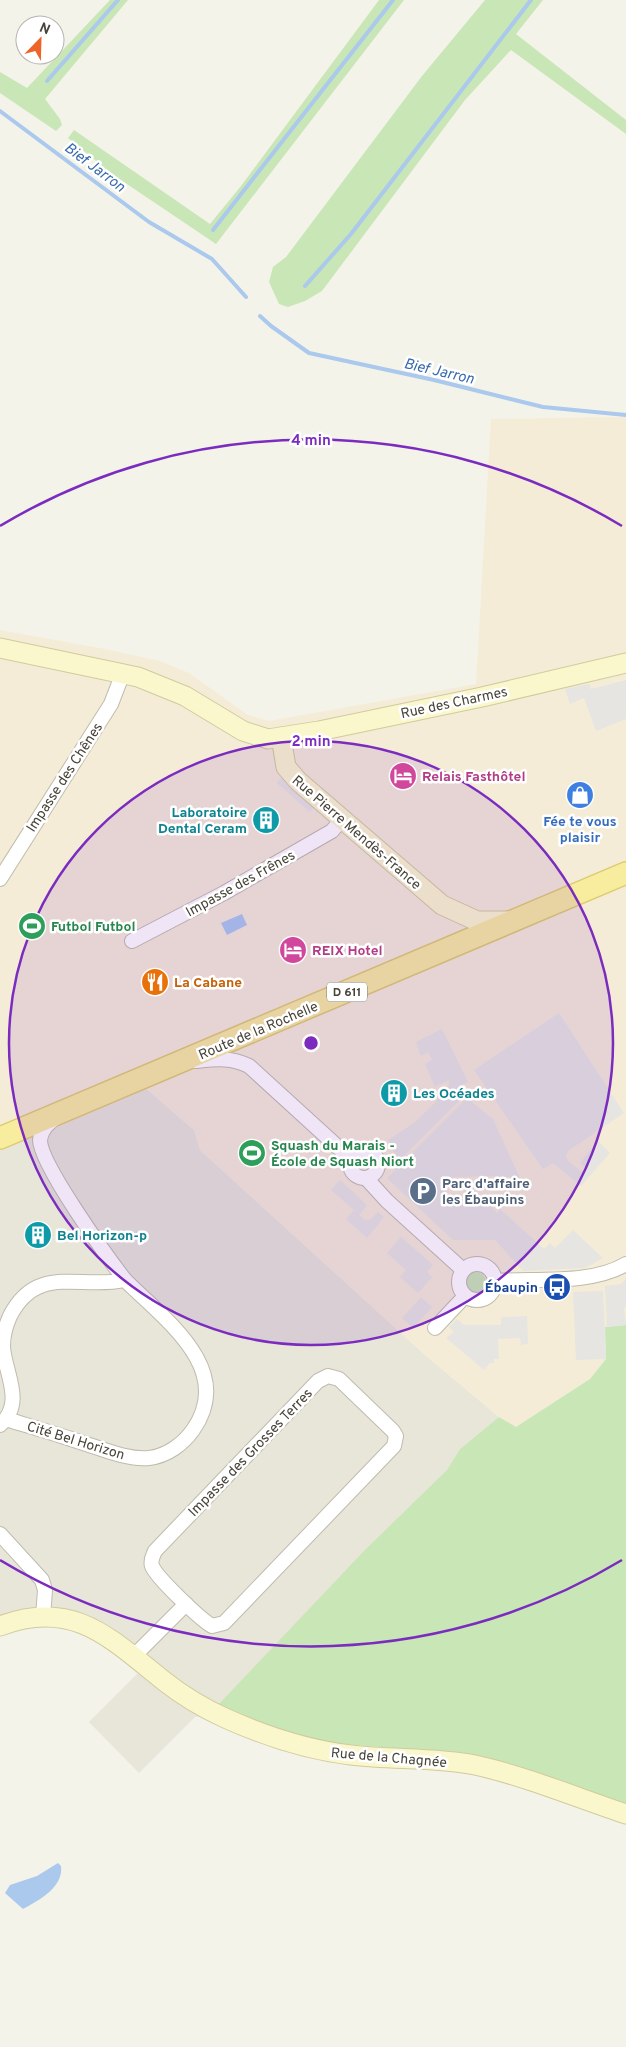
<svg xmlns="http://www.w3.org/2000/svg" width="626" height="2047" font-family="Overpass,sans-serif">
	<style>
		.residential { fill: #e8e5d9 }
		.commercial { fill: #f4ecd7 }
		.green { fill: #c9e6b6 }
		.parking { fill: #e6e5e1 }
		.water { fill: #abc8ed }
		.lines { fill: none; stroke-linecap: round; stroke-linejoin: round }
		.stream { stroke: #abc8ed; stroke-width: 4 }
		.street-casing { stroke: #bfbcad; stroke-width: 16 }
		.secondary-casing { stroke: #d1cb9c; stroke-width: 21 }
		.primary-casing { stroke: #ddcc6f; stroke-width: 24 }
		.street { stroke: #fff; stroke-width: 14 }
		.secondary { stroke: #fbf7cd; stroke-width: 19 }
		.primary { stroke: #f8ec9f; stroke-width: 21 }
		.ring { fill: none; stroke: #7b2cbf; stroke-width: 2.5 }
		.labels { text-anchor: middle; stroke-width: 5; stroke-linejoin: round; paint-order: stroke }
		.shield { fill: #fff; stroke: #7f7c74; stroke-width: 1 }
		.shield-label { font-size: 12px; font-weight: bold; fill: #484439 }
		.street-label { font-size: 14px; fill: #484439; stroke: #fff }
		.hotel-label { font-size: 14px; font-weight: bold; fill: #b23c85; stroke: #fff; text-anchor: start }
		.culture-label { font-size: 14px; font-weight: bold; fill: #0d838f; stroke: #fff; text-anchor: start }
		.shop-label { font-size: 14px; font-weight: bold; fill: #366cbe; stroke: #fff }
		.leisure-label { font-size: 14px; font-weight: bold; fill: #27864d; stroke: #fff; text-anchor: start }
		.food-label { font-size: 14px; font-weight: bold; fill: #c56008; stroke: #fff; text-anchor: start }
		.service-label { font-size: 14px; font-weight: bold; fill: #4e5e75; stroke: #fff; text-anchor: start }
		.transit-label { font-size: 14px; font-weight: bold; fill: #164399; stroke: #fff; text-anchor: end }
		.water-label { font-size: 15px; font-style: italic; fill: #376aae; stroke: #fff }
		.centre { fill: #7b2cbf; stroke: #fff; stroke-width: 2.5 }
		.ring-label { font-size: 15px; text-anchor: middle; font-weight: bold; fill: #7b2cbf; stroke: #fff; stroke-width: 5; stroke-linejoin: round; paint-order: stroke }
	</style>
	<rect width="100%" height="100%" fill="#f4f3ea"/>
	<path class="residential" d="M127 1072 194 1130 200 1150 424 1354 499 1417 460 1449 447 1470 208 1716 195 1717 139 1773 89 1722 140 1671 100 1640 78 1632 54 1627 32 1626 0 1636V1131Z"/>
	<path class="commercial" d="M626 417V1325L605 1327 606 1359 590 1379 516 1428 499 1417 424 1354 200 1150 194 1130 127 1072 0 1131V630L105 649 160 661 189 673 248 715 269 721 476 684 491 419Z"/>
	<g class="green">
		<path d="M110 0H128L45 99 60 119 62 125 56 131 0 93V72L27 88Z"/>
		<path d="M379 0H404L216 244 112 174 68 138 74 130 210 224 241 186Z"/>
		<path d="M485 0H543L516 34 626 120V134L511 50 465 100 322 291 305 301 288 307 279 304 269 282 273 267 286 257 422 76Z"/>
		<circle cx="476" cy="1282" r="10"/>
		<path d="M626 1325V1804L516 1766 467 1754 318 1742 282 1731 218 1705 364 1551 447 1470 460 1449 499 1417 516 1427 590 1379 606 1359 605 1327Z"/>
	</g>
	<g class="parking">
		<path d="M626 680V719L596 731 584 698 570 704 565 689 589 684 591 689Z"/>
		<path d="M283 776 316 805 310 812 277 783Z"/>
		<path d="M559 1013 624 1113 568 1151 566 1156 568 1161 582 1172 587 1169 580 1163 598 1141 610 1153 581 1186 553 1163 543 1169 474 1070Z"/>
		<path d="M442 1029 468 1082 461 1085 468 1092 401 1159 393 1151 388 1140 414 1123 442 1096 449 1085V1080L435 1087 425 1064 432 1060 428 1052 421 1056 416 1042Z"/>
		<path d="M467 1098 493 1119 520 1178 497 1176 453 1177 452 1184H446V1197L452 1198 453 1204 457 1205H490L497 1213 500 1209 544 1249 550 1243 555 1248 573 1230 603 1258 585 1268 523 1271 495 1240H453L387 1178Z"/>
		<path d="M340 1180 367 1205 359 1215 365 1220 371 1219 378 1212 384 1217 367 1238 346 1219 354 1210 331 1190Z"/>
		<path d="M401 1237 433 1265 427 1272 432 1277 418 1293 400 1277 406 1270 387 1253Z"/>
		<path d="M626 1279V1308L624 1307 626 1325 607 1327 605 1286 621 1284Z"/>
		<path d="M603 1291 606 1359 576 1360 573 1292Z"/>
		<path d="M421 1297 432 1307 413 1328 402 1318Z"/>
		<path d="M527 1316 528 1344 521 1345 520 1338 498 1339 499 1359H494V1363H490L484 1370 446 1338 454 1332 449 1327 457 1319 464 1325H501V1317Z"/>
	</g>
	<g class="water">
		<path d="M242 914 247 925 227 935 221 923Z"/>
		<path d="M58 1863 61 1866C64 1887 38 1901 23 1909L5 1893 10 1885 37 1876Z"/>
	</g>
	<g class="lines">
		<g class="stream">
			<path d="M47 81 118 0"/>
			<path d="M0 111 149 222 212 259 246 297"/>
			<path d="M213 230 393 0"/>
			<path d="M305 286 351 234 531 0"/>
			<path d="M260 316 271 326 309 353 434 380 543 407 626 415"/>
		</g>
		<g class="street-casing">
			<g id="street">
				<path d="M0 879 111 704 123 673"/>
				<path d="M132 941 224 893 332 831 342 819"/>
				<path d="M196 1061C216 1059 231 1057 249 1066L351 1159"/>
				<path d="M54 1119C47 1125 41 1130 40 1140 40 1164 108 1258 125 1280"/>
				<circle cx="364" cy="1164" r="14"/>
				<path d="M366 1178 387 1201 463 1270"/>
				<circle cx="477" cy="1282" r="18"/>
				<path d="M495 1281C536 1278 591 1285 626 1264"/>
				<path d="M435 1328 465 1296"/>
				<path d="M328 1376 339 1379 393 1431 396 1436 394 1446 224 1623 212 1626C200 1619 156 1577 152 1566 150 1560 153 1556 155 1551L318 1381Z"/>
				<path d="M0 1425C26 1402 4 1372 3 1346 3 1335 6 1325 10 1316 37 1263 80 1290 125 1280 164 1319 236 1369 193 1430 183 1444 167 1456 149 1458 127 1460 103 1449 83 1443 57 1434 32 1427 6 1419"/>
				<path d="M0 1534 42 1580 45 1590 43 1617"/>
				<path d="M134 1656 186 1604"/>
			</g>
		</g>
		<g class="secondary-casing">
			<g id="secondary">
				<path d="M0 648 138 677 185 696 243 731 268 739 319 731 482 697 626 663"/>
				<path d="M281 737 286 767 298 781 442 905 477 921H510"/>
				<path d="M0 1626C74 1598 111 1639 164 1681 183 1696 203 1708 225 1718 265 1736 308 1750 351 1755 392 1760 435 1757 475 1765 525 1776 578 1798 626 1814"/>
			</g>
		</g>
		<g class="primary-casing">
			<path id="primary" d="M0 1138 626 873"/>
		</g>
		<use href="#street" class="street"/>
		<use href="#secondary" class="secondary"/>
		<use href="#primary" class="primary"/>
	</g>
	<circle cx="311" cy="1043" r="302" fill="#7b2cbf" fill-opacity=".12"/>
	<g class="ring">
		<circle cx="311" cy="1043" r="302"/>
		<path d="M622 1560A603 603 0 0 1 0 1560M0 526A603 603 0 0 1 622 526"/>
	</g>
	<defs>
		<g id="hotel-disc" transform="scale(1.4375)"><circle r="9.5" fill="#d1479c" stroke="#fff"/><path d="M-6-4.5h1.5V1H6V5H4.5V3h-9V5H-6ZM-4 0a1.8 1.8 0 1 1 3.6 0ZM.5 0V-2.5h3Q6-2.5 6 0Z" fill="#fff"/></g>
		<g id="shop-disc" transform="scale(1.4375)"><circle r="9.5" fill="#3f7fe0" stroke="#fff"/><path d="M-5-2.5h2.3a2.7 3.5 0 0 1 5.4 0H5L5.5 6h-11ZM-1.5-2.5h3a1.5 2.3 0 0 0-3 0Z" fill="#fff"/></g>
		<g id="building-disc" transform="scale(1.4375)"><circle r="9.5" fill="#0f9aa8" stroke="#fff"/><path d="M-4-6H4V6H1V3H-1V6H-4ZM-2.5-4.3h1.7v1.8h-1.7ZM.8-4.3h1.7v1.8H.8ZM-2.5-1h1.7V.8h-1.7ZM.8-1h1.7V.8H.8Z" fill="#fff"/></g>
		<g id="stadium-disc" transform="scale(1.4375)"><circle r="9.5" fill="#2e9e5b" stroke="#fff"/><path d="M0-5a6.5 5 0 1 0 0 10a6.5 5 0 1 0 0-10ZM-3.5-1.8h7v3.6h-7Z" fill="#fff"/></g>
		<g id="restaurant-disc" transform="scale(1.4375)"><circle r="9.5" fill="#e8710a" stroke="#fff"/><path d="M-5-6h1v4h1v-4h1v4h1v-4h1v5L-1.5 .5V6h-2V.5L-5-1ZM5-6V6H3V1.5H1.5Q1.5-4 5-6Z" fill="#fff"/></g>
		<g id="parking-disc" transform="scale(1.4375)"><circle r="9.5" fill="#5c6f8a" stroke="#fff"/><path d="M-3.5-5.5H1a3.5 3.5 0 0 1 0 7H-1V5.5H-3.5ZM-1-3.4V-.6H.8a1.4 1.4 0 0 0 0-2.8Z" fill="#fff"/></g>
		<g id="bus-disc" transform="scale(1.4375)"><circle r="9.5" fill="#1a4fb4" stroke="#fff"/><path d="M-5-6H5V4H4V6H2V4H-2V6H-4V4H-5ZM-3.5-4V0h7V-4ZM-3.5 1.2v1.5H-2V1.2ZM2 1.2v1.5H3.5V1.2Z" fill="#fff"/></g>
	</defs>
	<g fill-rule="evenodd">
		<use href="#hotel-disc" x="403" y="776"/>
		<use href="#shop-disc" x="580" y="795"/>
		<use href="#building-disc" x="266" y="820"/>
		<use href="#stadium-disc" x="32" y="926"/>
		<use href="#hotel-disc" x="293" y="950"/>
		<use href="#restaurant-disc" x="155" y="982"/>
		<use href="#building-disc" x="394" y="1093"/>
		<use href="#stadium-disc" x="252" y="1153"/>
		<use href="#parking-disc" x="423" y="1191"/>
		<use href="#building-disc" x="38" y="1235"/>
		<use href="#bus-disc" x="557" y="1287"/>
	</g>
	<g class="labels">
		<rect class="shield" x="327" y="982.5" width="40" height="19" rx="4"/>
		<g class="shield-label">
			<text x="347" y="996">D 611</text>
		</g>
		<g class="street-label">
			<text transform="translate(454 702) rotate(-12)" y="5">Rue des Charmes</text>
			<text transform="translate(64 777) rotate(-57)" y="5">Impasse des Chênes</text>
			<text transform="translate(357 832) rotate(41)" y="5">Rue Pierre Mendès-France</text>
			<text transform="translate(240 883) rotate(-29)" y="5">Impasse des Frênes</text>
			<text transform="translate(258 1030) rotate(-23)" y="5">Route de la Rochelle</text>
			<text transform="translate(76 1440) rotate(17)" y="5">Cité Bel Horizon</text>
			<text transform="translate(250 1452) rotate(-46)" y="5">Impasse des Grosses Terres</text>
			<text transform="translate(389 1757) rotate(5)" y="5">Rue de la Chagnée</text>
		</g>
		<g class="hotel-label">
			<text x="422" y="781">Relais Fasthôtel</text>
			<text x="312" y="955">REIX Hotel</text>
		</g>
		<g class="culture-label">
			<text x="247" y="817" text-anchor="end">Laboratoire<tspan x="247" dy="16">Dental Ceram</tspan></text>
			<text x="413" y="1098">Les Océades</text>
			<text x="57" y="1240">Bel Horizon-p</text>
		</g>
		<g class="shop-label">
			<text x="580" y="826">Fée te vous<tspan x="580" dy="16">plaisir</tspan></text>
		</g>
		<g class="leisure-label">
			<text x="51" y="931">Futbol Futbol</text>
			<text x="271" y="1150">Squash du Marais -<tspan x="271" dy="16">École de Squash Niort</tspan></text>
		</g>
		<g class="food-label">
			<text x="174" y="987">La Cabane</text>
		</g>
		<g class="service-label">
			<text x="442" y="1188">Parc d'affaire<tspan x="442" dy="16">les Ébaupins</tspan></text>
		</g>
		<g class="transit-label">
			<text x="538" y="1292">Ébaupin</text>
		</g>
		<g class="water-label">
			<text transform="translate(95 167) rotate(37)" y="5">Bief Jarron</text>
			<text transform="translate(439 371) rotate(13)" y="5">Bief Jarron</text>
		</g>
	</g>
	<circle cx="311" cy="1043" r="8" class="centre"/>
	<g class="ring-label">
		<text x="311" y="445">4 min</text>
		<text x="311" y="746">2 min</text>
	</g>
	<g transform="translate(40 40) rotate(23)"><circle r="24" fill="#ffffff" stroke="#b6b4b0"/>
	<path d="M0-4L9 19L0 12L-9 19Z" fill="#ed6328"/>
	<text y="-8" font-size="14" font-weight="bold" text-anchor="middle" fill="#484439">N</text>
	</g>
</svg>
